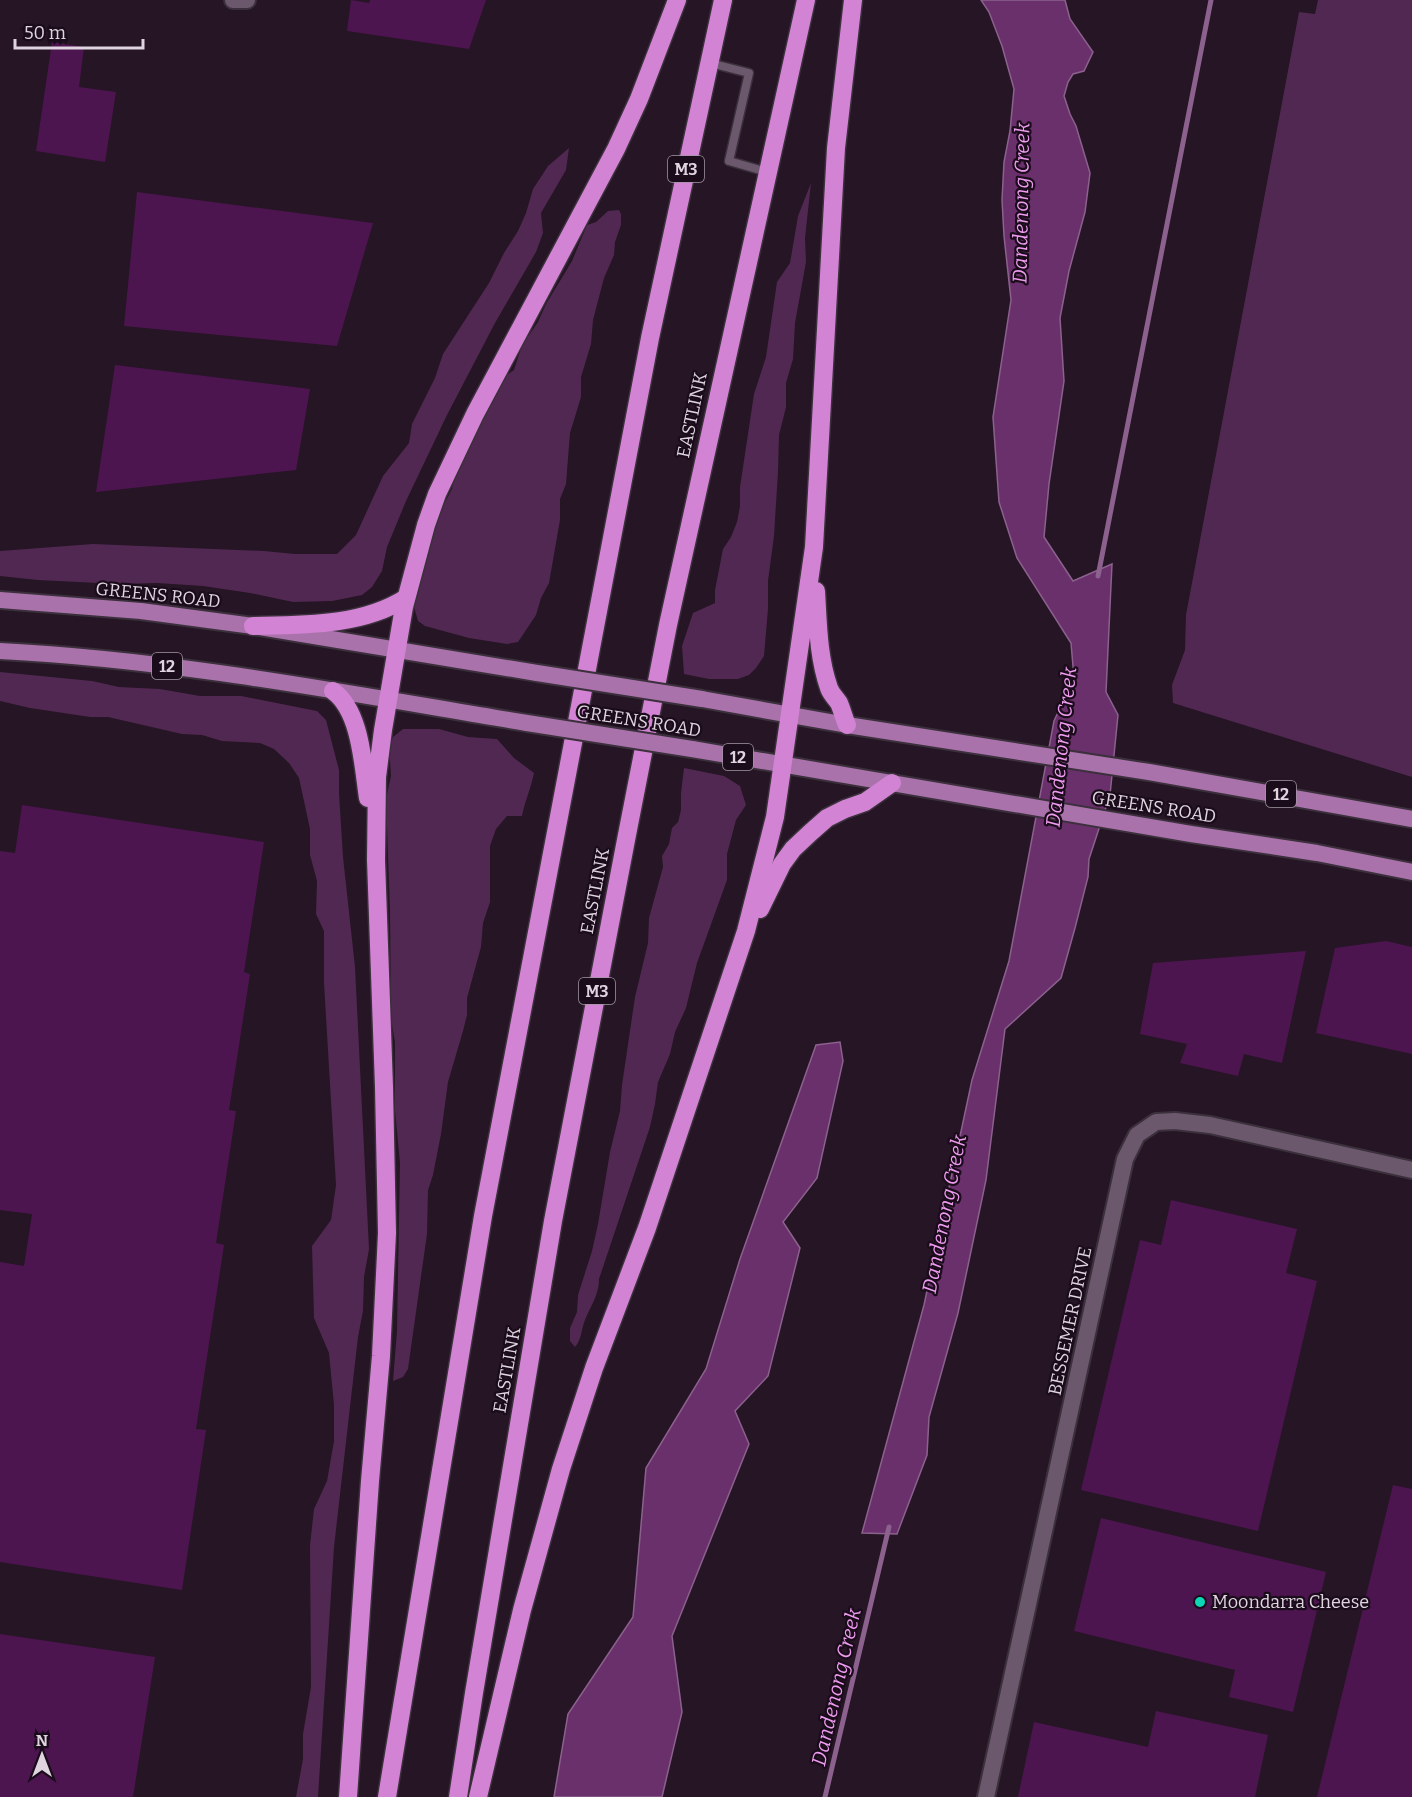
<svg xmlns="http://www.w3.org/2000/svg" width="1412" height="1797" font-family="Bitter,serif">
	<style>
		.green { fill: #512851 }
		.water { fill: #69306b; stroke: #8c618e; stroke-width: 1.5 }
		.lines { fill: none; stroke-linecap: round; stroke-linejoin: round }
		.stream { stroke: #8c618e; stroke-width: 5 }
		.building { fill: #4d154f }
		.service-casing { stroke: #3b303c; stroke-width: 11 }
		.minor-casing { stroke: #3b303c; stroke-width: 20 }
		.primary-casing { stroke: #3b303c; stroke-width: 20 }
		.motorway-casing { stroke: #3b303c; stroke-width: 21 }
		.service { stroke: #6c586c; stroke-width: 8 }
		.minor { stroke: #6c586c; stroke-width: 16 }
		.primary { stroke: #a972aa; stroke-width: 16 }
		.motorway { stroke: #d283d3; stroke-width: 18 }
		.primary-bridge-casing { stroke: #3b303c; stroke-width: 20; stroke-linecap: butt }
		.primary-bridge { stroke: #a972aa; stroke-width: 16 }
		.poi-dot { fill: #0dd5b5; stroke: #1b0c1c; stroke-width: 2 }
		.labels { text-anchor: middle; stroke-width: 4.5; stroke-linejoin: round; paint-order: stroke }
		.shield { fill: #1b0c1c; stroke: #a498a4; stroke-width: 1.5 }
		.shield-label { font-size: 16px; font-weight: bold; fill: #dfd4df }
		.street-label { font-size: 18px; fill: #dfd4df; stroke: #1b0c1c }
		.poi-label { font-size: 18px; fill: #dfd4df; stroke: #1b0c1c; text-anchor: start }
		.water-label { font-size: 20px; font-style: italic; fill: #ee9cef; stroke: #1b0c1c }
	</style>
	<rect width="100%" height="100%" fill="#251525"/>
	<g class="green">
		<path d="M1318 0H1412V777L1173 703 1172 685 1185 650 1186 615 1299 12 1315 14Z"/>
		<path d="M569 148 566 170 541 213 543 233 536 252 495 323 447 415 406 501 387 547 382 571 372 587 362 595 332 601 293 602 250 593 203 586 157 583 118 584 38 580 0 576V551L93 544 264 551 295 554H337L356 535 383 476 409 443 412 424 435 378 443 354 489 283 504 253 518 231 526 213 533 189 548 166Z"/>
		<path d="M811 183 805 238 806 262 795 323 793 359 786 383V407L779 435 778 472 774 536 768 581V609L764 656 756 668 749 675 738 679H709L684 674 682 646 693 613 715 603V590L723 549 731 537 737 522 740 506V487L754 394 766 357 777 282 790 263 798 216Z"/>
		<path d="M619 210 621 214V225L615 242 614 255 604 278 593 320 591 344 581 377V397L570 433 566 484 560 499V520L549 583 541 598 536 615 518 642 507 644 469 638 425 626 418 621 414 607 413 590 431 529 452 489 455 471 502 378 514 370 522 345 538 322 546 304 572 261 587 225 596 222 608 211Z"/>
		<path d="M0 672 92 681 119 687 160 689 200 696H241L317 711 326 720 339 770V793L343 857 355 967 369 1249 364 1277 363 1311 358 1337 334 1547 318 1797H296L303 1759V1734L311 1687 310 1545 314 1509 327 1481 334 1441V1405L329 1353 314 1318 312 1246 331 1220 336 1185 324 983V931L316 914 317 881 310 855V829L299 778 289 763 274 749 260 743 222 741 202 735 182 734 108 717H90L30 708 0 701Z"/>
		<path d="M403 729H439L468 737 497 739 514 758 534 773C531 788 525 801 522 816H507L496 829 490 846V902L483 923 481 947 467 998V1015L463 1031 448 1082 441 1134 433 1175 428 1190 427 1234 408 1369 403 1377 393 1381 397 1331 400 1163 395 1110V1042L391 1019 390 910 386 799 391 776 389 745 393 737Z"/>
		<path d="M684 768 724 776 740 786 746 805 736 820 727 854V880L697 963 686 1008 675 1032 670 1054 658 1082 655 1104 650 1127 599 1279C599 1295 591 1305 585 1320 581 1330 582 1339 575 1347L570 1341V1328L577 1312 578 1295 592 1251 598 1224 610 1152 620 1111 622 1085 635 997 648 943 649 918 663 867 662 856 669 844 672 828 678 822 681 810V793Z"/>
	</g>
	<g class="water">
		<path d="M981 0H1065L1070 19 1093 52 1084 71 1073 74 1068 82 1064 96 1070 114 1076 126 1090 173 1085 212 1069 271 1060 318 1064 381 1049 484 1044 537 1073 581 1112 564 1106 692 1118 715 1110 795 1089 859 1088 877 1075 928 1061 978 1005 1029 986 1180 958 1313 929 1417 927 1455 897 1534 862 1533 924 1305 972 1080 1009 961 1054 721 1074 678 1071 643 1017 558 999 502 993 417 1011 300 1004 236 1002 200 1004 162 1010 131 1014 89 1002 46 989 12Z"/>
		<path d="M840 1042 843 1061 817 1178 783 1222 800 1248 768 1376 735 1411 749 1444 672 1636 682 1712 662 1797H554L568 1714 633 1617 646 1468 706 1369 740 1259 816 1045Z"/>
	</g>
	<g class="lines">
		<g class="stream">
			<path d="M1098 576 1211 0"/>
			<path d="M825 1797 889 1527"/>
		</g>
	</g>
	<g class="building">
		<path d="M351 0 369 3 370 0H486L469 49 347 31Z"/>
		<path d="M52 42 84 47 79 87 116 92 105 162 36 151Z"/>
		<path d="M137 192 373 223 337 346 124 326Z"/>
		<path d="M115 365 310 389 296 470 96 492Z"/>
		<path d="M22 805 264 842 244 972 250 974 229 1110 236 1111 216 1243 224 1245 196 1429 206 1430 182 1590 0 1562V1262L24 1266 32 1214 0 1210V851L15 853Z"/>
		<path d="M1386 941 1412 947V1054L1316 1033 1335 948Z"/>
		<path d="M1306 951 1282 1063 1244 1054 1238 1076 1180 1063 1187 1044 1140 1034 1153 963Z"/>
		<path d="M1171 1200 1297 1229 1286 1273 1317 1281 1258 1531 1081 1490 1140 1240 1161 1245Z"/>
		<path d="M1393 1485 1412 1489V1797H1317Z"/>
		<path d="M1101 1518 1326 1572 1293 1712 1229 1697 1235 1670 1074 1631Z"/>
		<path d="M0 1634 155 1657 133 1797H0Z"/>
		<path d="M1156 1711 1268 1735 1255 1797H1018L1034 1722 1148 1747Z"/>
	</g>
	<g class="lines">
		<g class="service-casing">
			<path id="service" d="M710 63 749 73 729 161 767 172"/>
		</g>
		<g class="minor-casing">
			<g id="minor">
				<path d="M233 0H247"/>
				<path d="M986 1797 1125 1159 1137 1135 1156 1122 1175 1121 1210 1125 1412 1170"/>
			</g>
		</g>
		<g class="primary-casing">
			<g id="primary">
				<path d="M0 600 141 611 253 626 537 673"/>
				<path d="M0 651C177 660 352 694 527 723"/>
				<path d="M702 699 847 725 1149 772 1412 819"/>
				<path d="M692 749 1191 834 1317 853 1412 872"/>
			</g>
		</g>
		<g class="motorway-casing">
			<g id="motorway">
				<path d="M816 591C818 623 818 657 829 688 831 694 835 697 839 703 842 710 844 718 847 725"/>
				<path d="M253 626C304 625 362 626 406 598"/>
				<path d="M333 691C361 711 363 766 368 798"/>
				<path d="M760 909 782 864 793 849 810 833 827 818 845 809 865 802 892 783"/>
				<path d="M348 1797 370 1481 381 1356 387 1233 384 1087 376 860 377 777 383 730 404 607 426 525 437 494 475 414 616 149 639 99 677 0"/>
				<path d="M387 1797 483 1216 650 338 723 0"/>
				<path d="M458 1797 474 1693 553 1221 626 840 668 625 806 0"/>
				<path d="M478 1797 522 1610 561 1469 594 1368 647 1228 746 931 775 817 814 547 836 148 853 0"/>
			</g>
		</g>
		<use href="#service" class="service"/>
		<use href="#minor" class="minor"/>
		<use href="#primary" class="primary"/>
		<use href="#motorway" class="motorway"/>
		<g class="primary-bridge-casing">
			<g id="primary-bridge">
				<path d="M537 673 702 699"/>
				<path d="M527 723 692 749"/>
			</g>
		</g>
		<use href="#primary-bridge" class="primary-bridge"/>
	</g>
	<circle class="poi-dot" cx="1200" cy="1602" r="6"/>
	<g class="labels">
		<g class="shield">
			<rect x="668" y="156" width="36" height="26" rx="4.5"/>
			<rect x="152" y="653" width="30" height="26" rx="4.5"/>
			<rect x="723" y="744" width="30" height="26" rx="4.5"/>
			<rect x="1266" y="781" width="30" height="26" rx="4.5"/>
			<rect x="579" y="978" width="36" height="26" rx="4.5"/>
		</g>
		<g class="shield-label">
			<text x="686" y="175">M3</text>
			<text x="167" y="672">12</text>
			<text x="738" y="763">12</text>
			<text x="1281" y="800">12</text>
			<text x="597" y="997">M3</text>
		</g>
		<g class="street-label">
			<text transform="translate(692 415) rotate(-78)" y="6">EASTLINK</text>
			<text transform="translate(158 595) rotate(6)" y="6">GREENS ROAD</text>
			<text transform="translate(639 721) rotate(9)" y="6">GREENS ROAD</text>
			<text transform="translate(1154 807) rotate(9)" y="6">GREENS ROAD</text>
			<text transform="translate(595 891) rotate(-79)" y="6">EASTLINK</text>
			<text transform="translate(1070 1321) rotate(-78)" y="6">BESSEMER DRIVE</text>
			<text transform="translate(507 1370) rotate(-80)" y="6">EASTLINK</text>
		</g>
		<g class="poi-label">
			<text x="1212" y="1608">Moondarra Cheese</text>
		</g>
		<g class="water-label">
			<text transform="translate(1021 203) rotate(-89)" y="7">Dandenong Creek</text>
			<text transform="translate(1061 747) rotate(-84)" y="7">Dandenong Creek</text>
			<text transform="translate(944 1214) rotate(-79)" y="7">Dandenong Creek</text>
			<text transform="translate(836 1687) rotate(-77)" y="7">Dandenong Creek</text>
		</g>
	</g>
	<g transform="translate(42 1755)" stroke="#1b0c1c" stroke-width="4.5" paint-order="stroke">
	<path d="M0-4.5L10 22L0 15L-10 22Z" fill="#dfd4df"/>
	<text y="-9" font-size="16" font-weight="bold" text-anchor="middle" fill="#dfd4df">N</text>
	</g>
	<path d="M15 39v9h128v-9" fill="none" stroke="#dfd4df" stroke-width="3"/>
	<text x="24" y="39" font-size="18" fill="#dfd4df" stroke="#1b0c1c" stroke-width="4.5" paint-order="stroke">50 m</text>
</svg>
